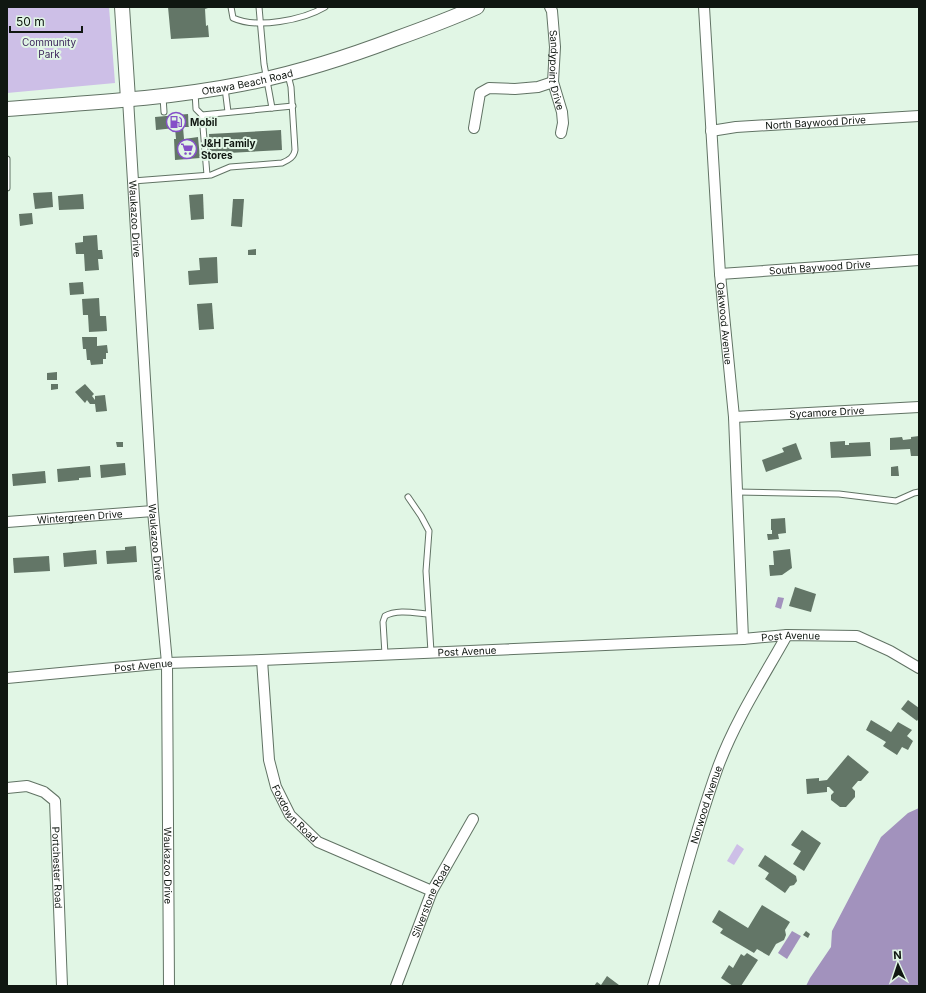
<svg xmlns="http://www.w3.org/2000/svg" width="926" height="993" font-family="Inter,sans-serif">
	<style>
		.green { fill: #cdbfe7 }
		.water { fill: #a292bd }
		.building { fill: #637667 }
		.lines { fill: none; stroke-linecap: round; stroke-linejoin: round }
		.lane-casing { stroke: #617364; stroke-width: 7 }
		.street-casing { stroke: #617364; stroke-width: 12 }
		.secondary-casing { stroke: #617364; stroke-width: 16 }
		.lane { stroke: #fff; stroke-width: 5 }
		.street { stroke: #fff; stroke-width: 10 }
		.secondary { stroke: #fff; stroke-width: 14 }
		.labels { text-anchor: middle; stroke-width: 4; stroke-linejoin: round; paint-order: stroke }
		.park-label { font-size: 10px; fill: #3d265c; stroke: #e1f6e5 }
		.street-label { font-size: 10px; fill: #101711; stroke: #e1f6e5 }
		.poi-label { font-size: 10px; font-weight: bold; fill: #101711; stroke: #e1f6e5; text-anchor: start }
	</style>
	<rect width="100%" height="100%" fill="#e1f6e5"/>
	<g class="green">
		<path d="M7 7H109L115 83 7 93Z"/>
		<path d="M737 844 744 849 734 865 727 861Z"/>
	</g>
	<g class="water">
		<path d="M778 597 784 598 781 609 775 607Z"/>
		<path d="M919 808V986H806L810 978 831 947 832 931 881 837 908 813Z"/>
		<path d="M792 931 801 936 787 959 778 953Z"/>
	</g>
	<g class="building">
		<path d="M168 7H207L208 8 205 9 206 26 208 25 209 37 171 39Z"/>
		<path d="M188 114 189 127H183L184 139 198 137 200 158 175 160 174 139H176L175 128 156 130 155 117Z"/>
		<path d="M281 130 282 150 210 154 209 134Z"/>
		<path d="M52 192 53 207 35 209 33 193Z"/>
		<path d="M83 194 84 209 59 210 58 196Z"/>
		<path d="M203 194 204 219 191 220 189 195Z"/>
		<path d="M233 199H244L242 227 231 226Z"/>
		<path d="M32 213 33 224 20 226 19 214Z"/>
		<path d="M97 235 98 250H102L103 259H98L99 270 85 271 84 254H76L75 243 83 242V236Z"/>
		<path d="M256 249V255H248V250Z"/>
		<path d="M217 257 218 283 189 285 188 271 200 270 199 258Z"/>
		<path d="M83 282 84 294 70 295 69 283Z"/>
		<path d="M99 298 100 316H106L107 331 89 332 88 315H83L82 299Z"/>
		<path d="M212 303 214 329 199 330 197 304Z"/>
		<path d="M82 337H97V346L107 345 108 353H106V359H103V364L91 365 90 360H87L86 349H83Z"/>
		<path d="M57 372V380H47V373Z"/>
		<path d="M51 384H58V389L51 390Z"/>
		<path d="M85 384 94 394 92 396 95 400V396L105 395 107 411 96 412 95 404H90L87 400 85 403 75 392Z"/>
		<path d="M919 436V456H911L910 449 890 450V438L902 437 903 440 911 439V437Z"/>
		<path d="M845 441V445H849V443L870 442 871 456 831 458 830 442Z"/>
		<path d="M116 442H123V447H117Z"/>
		<path d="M796 443 802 459 766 472 762 460 784 452 782 448Z"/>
		<path d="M125 463 126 475 101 478 100 465Z"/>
		<path d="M90 466 91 477 79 478V480L58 482 57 469Z"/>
		<path d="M898 466 899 476H891V467Z"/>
		<path d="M45 471 46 483 13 486 12 474Z"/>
		<path d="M785 518 786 533 778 534 779 539 768 540 767 534H772V530H771V519Z"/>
		<path d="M136 546 137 562 107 564 106 551 125 550V547Z"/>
		<path d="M790 549 792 568 782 575 770 576 769 565H774L773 551Z"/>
		<path d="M96 550 97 564 64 567 63 553Z"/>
		<path d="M49 556 50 571 14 573 13 558Z"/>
		<path d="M795 587 816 594 811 612 789 606Z"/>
		<path d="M908 700 919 708V718L917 721 901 709Z"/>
		<path d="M871 720 891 732 898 722 912 730 907 736 913 741 908 750 902 747 897 755 883 746 886 742 866 730Z"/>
		<path d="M848 755 869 772 861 781H858L852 788 855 791V797L846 807H840L831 800V795L834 792 829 787H827V792L807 794 806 779 819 778V781L827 780Z"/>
		<path d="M802 830 821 843 804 871 793 864 801 851 791 845Z"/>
		<path d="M765 855 796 876 797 881 794 885 790 886 785 893 765 879 769 873 758 866Z"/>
		<path d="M762 905 790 922 785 930 786 935 784 940 776 944 769 956 757 949 754 953 720 933 723 929 712 922 719 910 748 928Z"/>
		<path d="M806 931 810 934 808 938 803 935Z"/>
		<path d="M747 953 758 960 741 986H733L721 978 729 965 733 968 741 954 744 956Z"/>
		<path d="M607 976 619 985 618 986H594L597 982 601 985Z"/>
	</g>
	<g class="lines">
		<g class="lane-casing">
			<g id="lane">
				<path d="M231 7 233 18C257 29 303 20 325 7"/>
				<path d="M259 7 264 64 272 108"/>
				<path d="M225 88 228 112"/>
				<path d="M195 92 196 109 202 115 293 106"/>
				<path d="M163 97 164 112"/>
				<path d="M202 115 207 175"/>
				<path d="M7 159V188"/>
				<path d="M133 181 211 175 230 167 282 163C289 160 294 157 295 150L291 87 288 75"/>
				<path d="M737 492 839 494 896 501 914 493 919 492"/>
				<path d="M408 497 421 516 429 531 426 571 431 652"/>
				<path d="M385 654 383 622 385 616C397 609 415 613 428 614"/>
			</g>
		</g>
		<g class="street-casing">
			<g id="street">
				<path id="s1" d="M550 7 552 11 555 47 553 82 562 112 563 123 561 133"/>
				<path id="s2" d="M704 7 720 274 734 417 743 639"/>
				<path id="s3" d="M128 99 153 511 167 663 169 986"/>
				<path d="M474 128 480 93 489 88 515 89 538 87 553 82"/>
				<path id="s4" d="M711 131 736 127 919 116"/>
				<path id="s5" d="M720 274 919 260"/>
				<path id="s6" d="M734 417 919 407"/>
				<path id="s7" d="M7 522 153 511"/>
				<path id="s8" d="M262 660 269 760 276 787 290 815 318 842 432 891"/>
				<path id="s9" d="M7 678 167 663 262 660 743 639 787 635 857 636 890 651 919 668"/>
				<path id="s10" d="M7 788 27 786 44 792 55 801 62 986"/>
				<path id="s11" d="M396 986 432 891 473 819"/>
				<path id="s12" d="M653 986C675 913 692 839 718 767 735 721 763 678 787 635"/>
			</g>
		</g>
		<g class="secondary-casing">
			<g id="secondary">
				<path d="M122 7 128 99"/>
				<path id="s13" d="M7 109C84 103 166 99 242 84 294 74 345 58 395 39 423 29 450 19 477 7"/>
			</g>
		</g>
		<use href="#lane" class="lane"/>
		<use href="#street" class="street"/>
		<use href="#secondary" class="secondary"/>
	</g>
	<defs>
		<g id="fuel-ring" transform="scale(1)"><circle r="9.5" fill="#e1f6e5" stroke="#8550c8" stroke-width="1.5"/><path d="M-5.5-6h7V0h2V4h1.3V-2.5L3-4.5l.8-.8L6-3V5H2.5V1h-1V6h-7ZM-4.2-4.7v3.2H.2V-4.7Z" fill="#8550c8"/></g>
		<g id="supermarket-ring" transform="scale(1)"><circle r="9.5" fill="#e1f6e5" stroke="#8550c8" stroke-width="1.5"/><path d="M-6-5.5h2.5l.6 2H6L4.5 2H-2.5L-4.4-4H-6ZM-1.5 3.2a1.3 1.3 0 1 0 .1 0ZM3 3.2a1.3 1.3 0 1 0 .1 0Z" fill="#8550c8"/></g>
	</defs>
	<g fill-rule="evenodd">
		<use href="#fuel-ring" x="176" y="122"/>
		<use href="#supermarket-ring" x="187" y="149"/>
	</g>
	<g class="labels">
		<g class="park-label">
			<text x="49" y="46">Community<tspan x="49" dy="12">Park</tspan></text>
		</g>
		<g class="street-label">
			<text dy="4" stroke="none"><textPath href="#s1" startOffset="64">Sandypoint Drive</textPath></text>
			<text dy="4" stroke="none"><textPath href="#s13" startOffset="242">Ottawa Beach Road</textPath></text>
			<text dy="4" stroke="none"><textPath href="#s4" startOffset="105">North Baywood Drive</textPath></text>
			<text dy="4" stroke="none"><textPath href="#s3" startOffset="120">Waukazoo Drive</textPath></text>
			<text dy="4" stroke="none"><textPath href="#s5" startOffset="100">South Baywood Drive</textPath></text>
			<text dy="4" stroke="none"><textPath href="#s2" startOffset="317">Oakwood Avenue</textPath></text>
			<text dy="4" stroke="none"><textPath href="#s6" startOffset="93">Sycamore Drive</textPath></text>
			<text dy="4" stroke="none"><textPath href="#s7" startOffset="73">Wintergreen Drive</textPath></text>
			<text dy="4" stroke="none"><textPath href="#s3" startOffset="444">Waukazoo Drive</textPath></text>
			<text dy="4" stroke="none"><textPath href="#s9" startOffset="785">Post Avenue</textPath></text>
			<text dy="4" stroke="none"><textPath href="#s9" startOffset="461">Post Avenue</textPath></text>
			<text dy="4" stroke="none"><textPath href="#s9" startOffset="137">Post Avenue</textPath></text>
			<text dy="4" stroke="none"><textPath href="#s12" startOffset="189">Norwood Avenue</textPath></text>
			<text dy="4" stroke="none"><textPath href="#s8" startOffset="161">Foxdown Road</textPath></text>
			<text dy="4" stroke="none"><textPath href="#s3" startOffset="768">Waukazoo Drive</textPath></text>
			<text dy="4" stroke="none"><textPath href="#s10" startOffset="119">Portchester Road</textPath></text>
			<text dy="4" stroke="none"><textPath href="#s11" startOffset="92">Silverstone Road</textPath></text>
		</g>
		<g class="poi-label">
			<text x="190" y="126">Mobil</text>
			<text x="201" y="147">J&amp;H Family<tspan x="201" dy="12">Stores</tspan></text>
		</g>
	</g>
	<rect width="926" height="993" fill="none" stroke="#101711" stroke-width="16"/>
	<g transform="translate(898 965) rotate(357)" stroke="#e1f6e5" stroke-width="3" paint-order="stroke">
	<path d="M0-3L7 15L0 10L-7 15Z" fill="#101711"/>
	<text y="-6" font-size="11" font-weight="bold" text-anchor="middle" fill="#101711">N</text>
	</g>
	<path d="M10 26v6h72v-6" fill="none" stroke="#101711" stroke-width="2"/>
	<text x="16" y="26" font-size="12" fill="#101711" stroke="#e1f6e5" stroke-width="3" paint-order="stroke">50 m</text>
</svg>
